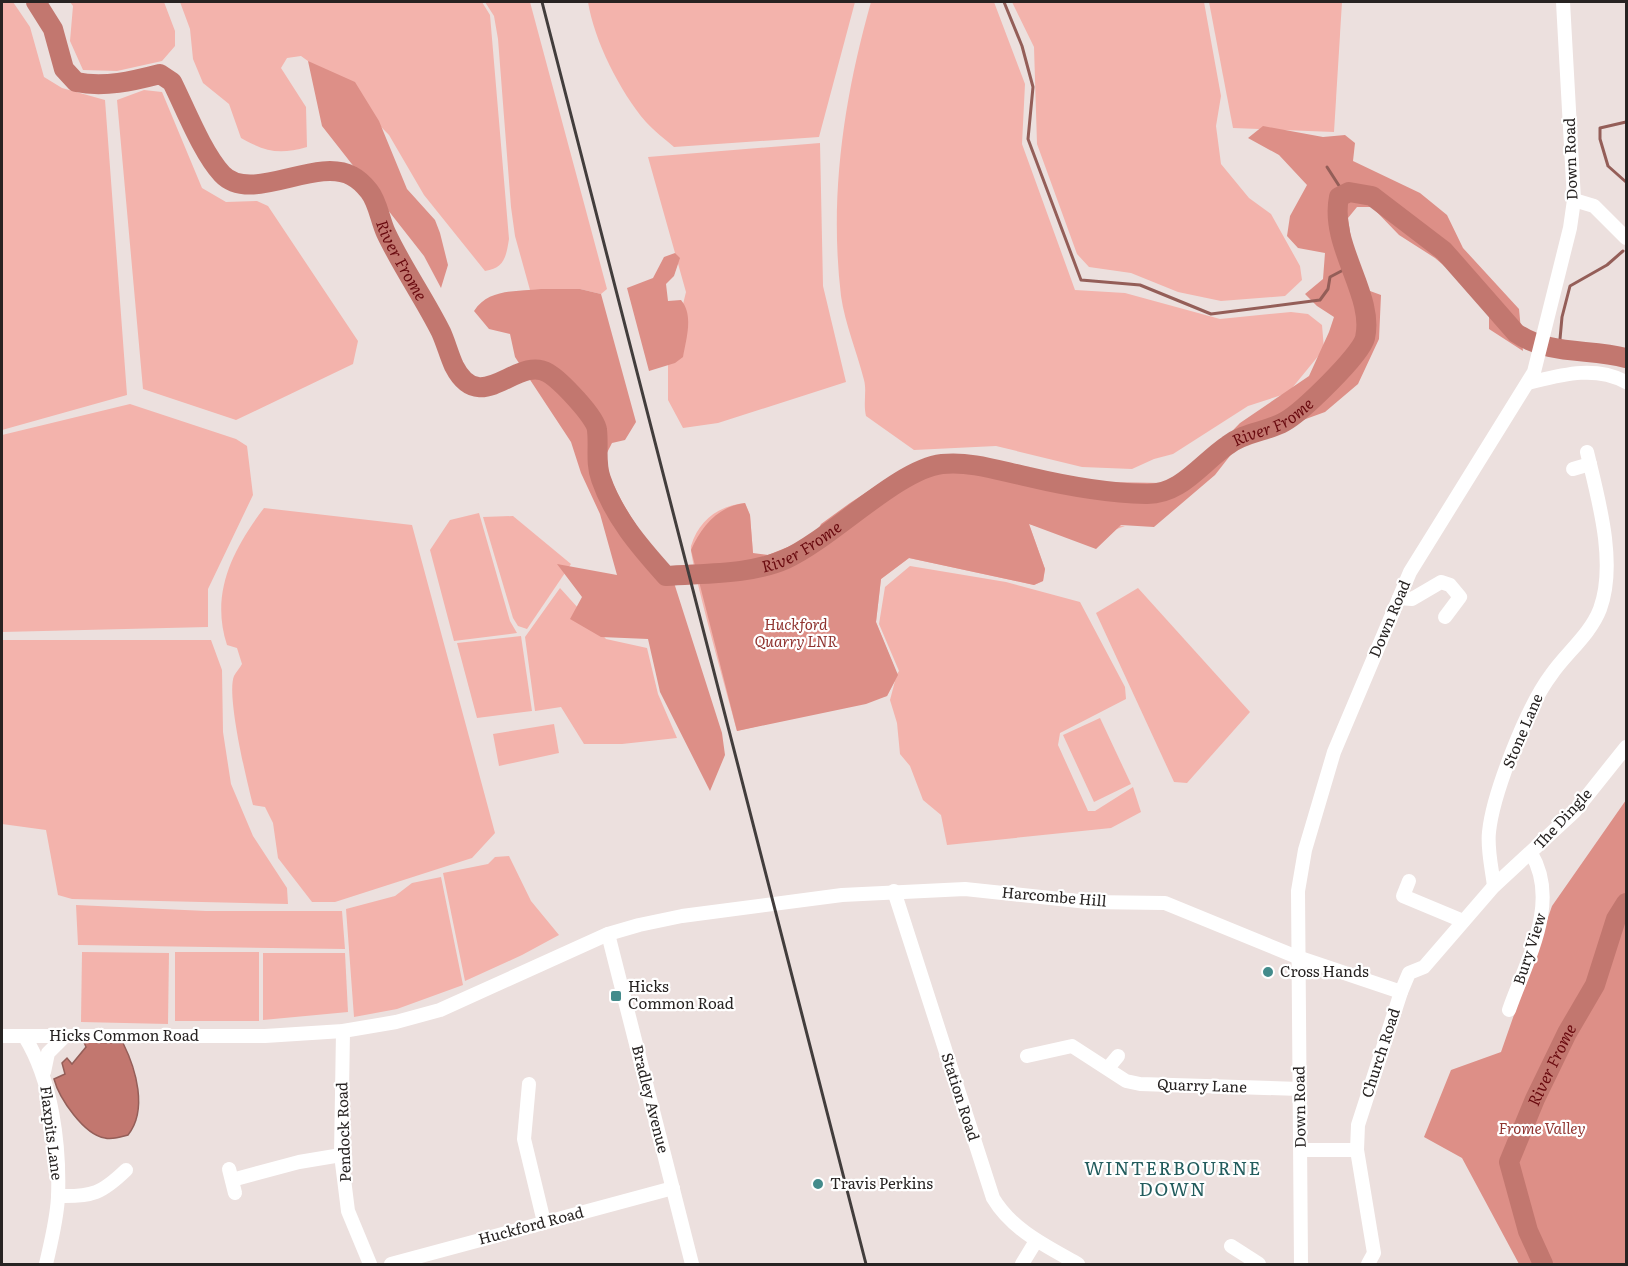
<svg xmlns="http://www.w3.org/2000/svg" width="1628" height="1266" font-family="Literata,serif">
	<style>
		.green { fill: #f3b3ac }
		.forest { fill: #dd8f87 }
		.water { fill: #c2776f; stroke: #945e58; stroke-width: 1.5 }
		.lines { fill: none; stroke-linecap: round; stroke-linejoin: round }
		.stream { stroke: #945e58; stroke-width: 3 }
		.river { stroke: #c2776f; stroke-width: 20 }
		.minor { stroke: #fff; stroke-width: 14 }
		.rail { stroke: #423d3c; stroke-width: 3 }
		.poi-dot { fill: #438b8b; stroke: #fff; stroke-width: 2 }
		.labels { text-anchor: middle; stroke-width: 4.5; stroke-linejoin: round; paint-order: stroke }
		.street-label { font-size: 15px; fill: #272322; stroke: #fff }
		.park-label { font-size: 15px; font-style: italic; fill: #903430; stroke: #fff }
		.poi-label { font-size: 15px; fill: #272322; stroke: #fff; text-anchor: start }
		.water-label { font-size: 16px; font-style: italic; fill: #68090e; stroke: #fff }
		.quarter-label { font-size: 18px; letter-spacing: 1.5px; fill: #225c5d; stroke: #fff }
	</style>
	<rect width="100%" height="100%" fill="#ece0de"/>
	<g class="green">
		<path d="M2 2H13L30 27 44 77 62 88 105 100 127 395 2 430Z"/>
		<path d="M70 2H164L175 31V46L162 61 117 71 83 70 70 41 73 6Z"/>
		<path d="M180 2H482L490 15 509 239C506 258 504 268 485 271L424 195 389 135 337 82 301 56 287 58 281 68 306 107 307 147C279 155 266 152 241 138L229 104 203 83 193 59 190 29Z"/>
		<path d="M485 2H530L607 289 601 294 580 289 530 290 515 236 511 207 498 39 494 16Z"/>
		<path d="M588 2H855L819 137 674 147C665 139 654 131 646 122 620 92 594 40 588 2Z"/>
		<path d="M871 2H994L1025 84 1022 144 1075 290 1125 293 1220 319 1291 312 1308 314 1322 325 1324 349 1288 393 1248 406 1173 454 1154 459 1132 469 1082 467 996 446 914 450 866 416C863 403 867 391 864 380 857 352 845 324 841 296 829 195 844 98 871 2Z"/>
		<path d="M1012 2H1204L1221 96 1216 126 1221 164 1249 198 1271 214 1300 266 1302 280 1285 296 1221 301 1178 292 1131 273 1089 267 1077 254 1037 144 1034 47Z"/>
		<path d="M1209 2H1342L1334 132 1233 128Z"/>
		<path d="M144 90 162 92 202 188 226 202 257 201 268 206 358 341 353 364 236 420 143 389 117 100Z"/>
		<path d="M820 143 823 286 846 382 718 423 683 428 668 400V365L686 292 648 157Z"/>
		<path d="M130 404 236 439 247 446 253 495 208 589V627L2 632V435Z"/>
		<path d="M745 503 750 515 753 554 768 555 813 548 879 505 1125 526 1095 537H1077L1029 524 1045 569 1043 581 1034 585 909 558 881 579 876 622 897 674 899 671 879 624 885 587 910 566 1006 582 1080 602 1125 687 1126 699 1060 733 1058 745 1088 811H1095L1133 787 1141 812 1111 828 947 845 941 815 923 800 910 766 900 754 897 723 890 700 895 681 887 696 737 731C731 707 688 557 691 546 699 520 718 506 745 503Z"/>
		<path d="M264 508 412 525 495 833 472 858 335 902H312L278 858 273 823 265 807 253 805C247 782 226 695 234 676 236 672 240 668 242 664L237 648 227 645C210 593 233 549 264 508Z"/>
		<path d="M479 513 510 621 517 633 454 641 430 550 450 520Z"/>
		<path d="M513 516 571 564 527 629 518 626 513 618 483 517Z"/>
		<path d="M560 588 606 639 647 648 658 694 677 738 622 744H584L561 707 535 711 525 637Z"/>
		<path d="M1138 588 1250 712 1187 783 1174 782 1096 613Z"/>
		<path d="M521 636 532 711 477 718 457 643Z"/>
		<path d="M2 640H211L222 670 223 732 231 784 253 836 287 888 288 904 72 899 58 895 46 830 2 824Z"/>
		<path d="M1100 718 1131 784 1094 802 1063 735Z"/>
		<path d="M554 724 559 753 499 766 493 734Z"/>
		<path d="M509 856 531 901 559 935 522 955 465 981 443 873 488 864 495 857Z"/>
		<path d="M441 877 463 985 397 1009 354 1017 346 909 395 896 412 883Z"/>
		<path d="M76 905 206 911H342L345 949 78 945Z"/>
		<path d="M82 952 169 953 168 1024 81 1022Z"/>
		<rect x="175" y="952" width="84" height="69"/>
		<path d="M263 953H345L348 1012 263 1020Z"/>
	</g>
	<g class="forest">
		<path d="M308 61 355 82 379 121 407 189 435 220 440 233 448 265 441 288 424 256 322 126Z"/>
		<path d="M1263 126 1323 137 1345 135 1355 143 1353 161 1420 193 1447 215 1463 248 1519 309 1523 351 1489 329V304L1435 258 1399 235 1372 207H1357L1348 218 1353 253 1341 260 1348 283 1381 295 1379 339 1358 384 1325 412 1240 443 1215 475 1154 527 1121 525 1096 549 1029 524 1045 569 1043 581 1034 585 909 558 881 579 876 622 898 675 887 696 866 704 737 731 691 550C701 527 718 506 745 503L750 515 753 553 768 555 815 536 821 524 850 503 885 480 935 457 964 455 1097 482 1163 483 1198 466 1240 423 1309 376 1329 332 1334 317 1317 306 1305 294 1323 279 1325 253 1298 248 1287 236 1290 216 1307 185 1279 155 1248 138Z"/>
		<path d="M675 253 680 258 674 276 666 284 668 301 681 300C694 315 686 339 683 357L675 363 649 371 627 288 653 278 664 257Z"/>
		<path d="M541 289H580L601 294 636 422 625 440 612 443C610 447 607 452 606 456 602 478 652 553 669 567L722 733 725 755 710 791 660 692 648 639 601 637 570 619 582 597 557 564 617 575 600 514 581 473 571 442 515 357 510 334 489 329 474 311C489 288 516 292 541 289Z"/>
		<path d="M1626 800V1264H1519L1462 1158 1424 1137 1451 1070 1501 1052 1552 906Z"/>
	</g>
	<path class="water" d="M84 1042 123 1043C136 1069 148 1110 128 1135 121 1137 112 1140 105 1138 84 1135 59 1098 54 1079L65 1074 62 1063 67 1058 72 1064 86 1047Z"/>
	<g class="lines">
		<g class="stream">
			<path d="M1004 2 1022 46 1033 87 1028 139 1081 280 1140 285 1211 314 1320 300 1328 289 1330 277 1349 267"/>
			<path d="M1626 122 1600 128V139L1608 166 1626 182"/>
			<path d="M1327 167 1345 195"/>
			<path d="M1559 350 1562 317 1570 286 1607 265 1623 251"/>
		</g>
		<g class="river">
			<path id="s1" d="M36 2 53 29 64 69 76 82C104 88 133 81 160 74L172 82C186 110 202 152 222 174 251 205 316 156 352 176 358 179 365 186 369 191 378 202 380 220 386 233 402 267 424 298 441 332 446 343 449 355 454 366 481 419 517 354 548 373 560 380 596 417 597 430 599 447 595 463 601 479 614 517 640 547 666 576 705 573 750 575 786 559 832 538 898 469 942 464 972 461 1000 471 1029 477 1067 486 1107 493 1146 494 1181 495 1201 463 1228 445 1245 432 1266 432 1284 422 1301 413 1361 355 1365 338 1375 295 1329 246 1339 197L1349 192 1372 196 1444 251 1516 333C1550 356 1589 348 1626 358"/>
			<path id="s2" d="M1543 1264 1528 1231 1509 1162 1535 1099 1567 1033 1595 985 1616 919 1626 903"/>
		</g>
		<g class="minor">
			<path d="M1574 200 1594 206 1626 238"/>
			<path d="M1528 383C1561 375 1594 365 1626 382"/>
			<path d="M1573 469 1590 464"/>
			<path d="M1399 598 1412 599 1441 582 1450 585 1460 597 1445 617"/>
			<path d="M1409 881 1403 896 1463 921"/>
			<path d="M1494 886C1492 869 1487 849 1489 832 1493 793 1527 707 1551 675 1566 653 1590 635 1600 609 1617 563 1598 498 1587 452"/>
			<path d="M894 891 993 1198C1012 1230 1046 1246 1078 1264"/>
			<path d="M608 934 692 1264"/>
			<path d="M1509 1010C1526 961 1561 903 1531 853"/>
			<path d="M343 1031 341 1155 348 1211 370 1264"/>
			<path d="M2 1036H265L343 1031 396 1022 440 1010 608 934 639 925 682 916 842 895 965 889 1088 902 1165 903 1297 957 1401 992"/>
			<path d="M25 1037C52 1081 60 1145 58 1197 57 1219 51 1242 46 1264"/>
			<path d="M1027 1056 1072 1046 1126 1081 1140 1084 1300 1089"/>
			<path d="M1108 1068 1118 1056"/>
			<path d="M44 1072 48 1053 64 1037"/>
			<path d="M529 1084 524 1139 544 1222"/>
			<path d="M1301 1150H1357"/>
			<path d="M229 1169 235 1193"/>
			<path d="M232 1180 299 1162 341 1155"/>
			<path d="M58 1196C93 1197 102 1193 126 1170"/>
			<path d="M1231 1246 1259 1264"/>
			<path d="M391 1264 673 1188"/>
			<path d="M1022 1264 1036 1241"/>
			<path d="M1301 1264 1298 891 1305 850 1334 752 1410 572 1534 372 1570 228 1574 200 1563 2"/>
			<path d="M1368 1264 1374 1253 1357 1150 1358 1125 1401 992 1409 973 1424 967 1494 886 1575 811 1626 747"/>
		</g>
		<path class="rail" d="M542 2 866 1264"/>
	</g>
	<g class="poi-dot">
		<circle cx="1268" cy="972" r="6"/>
		<rect x="610" y="990" width="12" height="12" rx="3"/>
		<circle cx="818" cy="1184" r="6"/>
	</g>
	<g class="labels">
		<g class="street-label">
			<text transform="translate(1571 159) rotate(-92)" y="5">Down Road</text>
			<text transform="translate(1390 619) rotate(-67)" y="5">Down Road</text>
			<text transform="translate(1523 731) rotate(-67)" y="5">Stone Lane</text>
			<text transform="translate(1563 819) rotate(-47)" y="5">The Dingle</text>
			<text transform="translate(1054 897) rotate(5)" y="5">Harcombe Hill</text>
			<text transform="translate(1530 949) rotate(-72)" y="5">Bury View</text>
			<text x="124" y="1041">Hicks Common Road</text>
			<text transform="translate(1381 1053) rotate(-72)" y="5">Church Road</text>
			<text transform="translate(1202 1086) rotate(2)" y="5">Quarry Lane</text>
			<text transform="translate(960 1097) rotate(72)" y="5">Station Road</text>
			<text transform="translate(650 1099) rotate(76)" y="5">Bradley Avenue</text>
			<text transform="translate(1300 1107) rotate(-91)" y="5">Down Road</text>
			<text transform="translate(344 1132) rotate(-92)" y="5">Pendock Road</text>
			<text transform="translate(51 1133) rotate(83)" y="5">Flaxpits Lane</text>
			<text transform="translate(531 1226) rotate(-15)" y="5">Huckford Road</text>
		</g>
		<g class="park-label">
			<text x="796" y="630">Huckford<tspan x="796" dy="17">Quarry LNR</tspan></text>
			<text x="1542" y="1134">Frome Valley</text>
		</g>
		<g class="poi-label">
			<text x="1280" y="977">Cross Hands</text>
			<text x="628" y="992">Hicks<tspan x="628" dy="17">Common Road</tspan></text>
			<text x="830" y="1189">Travis Perkins</text>
		</g>
		<g class="water-label">
			<text dy="6" stroke="none"><textPath href="#s1" startOffset="530">River Frome</textPath></text>
			<text dy="6" stroke="none"><textPath href="#s1" startOffset="1660">River Frome</textPath></text>
			<text dy="6" stroke="none"><textPath href="#s1" startOffset="1140">River Frome</textPath></text>
			<text dy="6" stroke="none"><textPath href="#s2" startOffset="214">River Frome</textPath></text>
		</g>
		<g class="quarter-label">
			<text x="1173" y="1175">WINTERBOURNE<tspan x="1173" dy="21">DOWN</tspan></text>
		</g>
	</g>
	<rect width="1628" height="1266" fill="none" stroke="#272322" stroke-width="6"/>
</svg>
